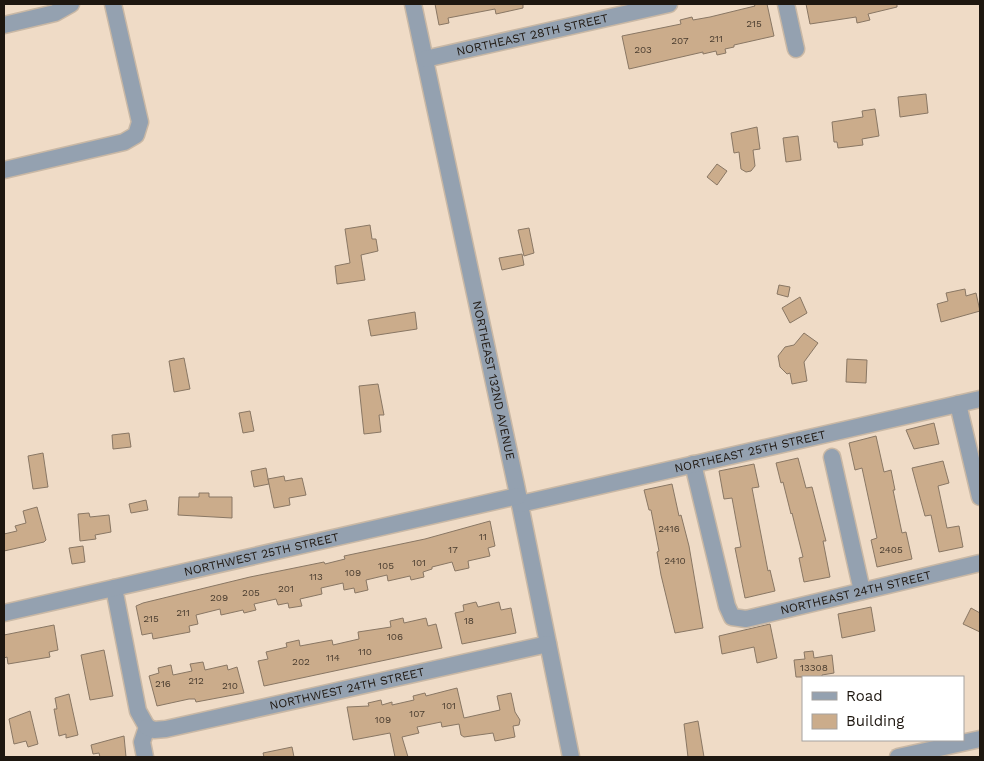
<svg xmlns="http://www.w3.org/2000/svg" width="984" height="761" font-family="'Work Sans',sans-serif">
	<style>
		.building { fill: #cbac8b; stroke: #897764 }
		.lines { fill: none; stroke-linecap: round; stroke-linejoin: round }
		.minor-casing { stroke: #c9b8a5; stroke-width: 19 }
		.minor { stroke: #94a1b0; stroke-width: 16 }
		.labels { text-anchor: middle; stroke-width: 4; stroke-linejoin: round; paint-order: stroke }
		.number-label { font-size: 10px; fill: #493c2f }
		.street-label { font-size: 12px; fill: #1e1710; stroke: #fff }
	</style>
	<rect width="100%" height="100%" fill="#efdbc6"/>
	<g class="building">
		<path d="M435 4H523V8L496 14 495 9 448 18 449 23 439 25Z"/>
		<path d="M754 4H767L774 36 734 45V47L725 49 726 53 717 55 716 51 703 54V52L629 69 622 36 681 24 680 20 692 17 693 20 710 17 755 6Z"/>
		<path d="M806 4H897V7L868 14 870 20 857 23 856 17 810 24Z"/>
		<path d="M926 94 928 113 900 117 898 97Z"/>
		<path d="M875 109 879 136 862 139 863 145 838 148 837 142H834L832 122 863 117 862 111Z"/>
		<path d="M757 127 760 149 753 150 755 166 751 171 746 172 741 169 739 152 734 153 731 133Z"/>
		<path d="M798 136 801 160 786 162 783 138Z"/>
		<path d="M717 164 727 171 717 185 707 177Z"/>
		<path d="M370 225 372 239H376L378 251 361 255 365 280 337 284 335 266 350 263 345 229Z"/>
		<path d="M529 228 534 253 524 256 518 230Z"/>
		<path d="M522 254 524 265 502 270 499 258Z"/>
		<path d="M779 285 790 287 788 297 777 294Z"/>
		<path d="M965 289 966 296 976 293 980 311 941 322 937 304 948 301 946 293Z"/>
		<path d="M800 297 807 313 790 323 782 308Z"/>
		<path d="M415 312 417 329 371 336 368 320Z"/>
		<path d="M804 333 818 343 804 362 807 381 792 384 790 373 787 374 780 367 778 356 785 347 794 345Z"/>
		<path d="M184 358 190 389 174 392 169 361Z"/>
		<path d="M847 359 867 360 866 383 846 382Z"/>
		<path d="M378 384 384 415H379L381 432 364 434 359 386Z"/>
		<path d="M250 411 254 431 243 433 239 413Z"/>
		<path d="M934 423 939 444 914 449 906 430Z"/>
		<path d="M129 433 131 447 113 449 112 435Z"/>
		<path d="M876 436 884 472 891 470 895 490H893L902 533 906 532 912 559 877 567 871 540 877 538 862 468 855 470 849 443Z"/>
		<path d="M43 453 48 487 33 489 28 456Z"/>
		<path d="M798 458 806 488 812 487 826 541H823L830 577 804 582 799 558 803 557 792 513 791 514 783 482 781 483 776 463Z"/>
		<path d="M943 461 949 483 938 486 947 528 959 526 963 547 939 552 931 515 925 516 912 468Z"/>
		<path d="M754 464 759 487 752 488 768 571 770 570 775 591 745 598 735 548 741 547 732 498 724 499 719 471Z"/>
		<path d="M266 468 269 484 254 487 251 471Z"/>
		<path d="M284 476 285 481 302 478 306 495 289 498 290 505 274 508 268 479Z"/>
		<path d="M672 484 679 516 681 515 689 546 703 628 675 633 661 575 657 552 659 551 651 510H649L644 490Z"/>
		<path d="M199 493H209V497H232V518L178 515 179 497H199Z"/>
		<path d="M146 500 148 510 131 513 129 504Z"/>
		<path d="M37 507 46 540 44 542 4 551V534L17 531 15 526 26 523 23 511Z"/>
		<path d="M89 513 90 517 109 515 111 532 95 535 96 539 80 541 78 514Z"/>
		<path d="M490 521 495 546 488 548 490 556 468 561 469 568 455 571 452 562 432 567V569L423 572 424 577 411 580 410 576 388 581 387 575 366 580 368 590 355 593 354 588 344 590 343 583 321 588 322 594 300 599 302 606 289 608 288 603 278 605 276 599 254 604 256 610 244 613 243 610 221 615 220 609 196 615 198 624 189 626 190 632 153 639 152 633 142 635 136 606 143 603 250 577 324 562 325 564 345 559 344 556 425 539Z"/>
		<path d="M83 546 85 562 72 564 69 548Z"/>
		<path d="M476 602 478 607 499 602 501 610 511 608 516 633 462 644 455 613 464 611 463 605Z"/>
		<path d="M871 607 875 631 842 638 838 614Z"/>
		<path d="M971 608 980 613V632L963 624Z"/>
		<path d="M403 618 404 623 426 618 428 626 436 624 442 648 264 686 258 661 268 659 266 652 287 647 286 643 299 640 300 646 332 640 333 645 359 639 358 632 391 627 390 621Z"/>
		<path d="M770 624 777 658 757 663 754 647 722 654 719 636Z"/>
		<path d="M54 625 58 650 49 652 50 657 8 664 7 657 4 658V635Z"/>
		<path d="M104 650 113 696 90 700 81 655Z"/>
		<path d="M813 651 814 658 832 655 834 673 822 675V677H796L794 660 805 659 804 652Z"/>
		<path d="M203 662 205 670 227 665 228 670 237 667 244 693 196 702 195 699H189L157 706 149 676 159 673 158 668 171 665 173 675 192 671 190 664Z"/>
		<path d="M457 688 464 718 500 710 497 696 511 693 515 712 520 720 519 725 513 726 515 737 495 741 493 733 464 737 461 735 459 724 442 727 441 722 417 727 419 733 402 737 408 757H395L390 733 353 740 347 707 369 706 368 703 381 700 382 705 392 702V705L414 700 413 696 425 693 426 696Z"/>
		<path d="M69 694 78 735 66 738V734L59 736 54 709H57L55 698Z"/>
		<path d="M30 711 38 744 28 747 26 741 14 744 9 719Z"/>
		<path d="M698 721 704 757H688L684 724Z"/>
		<path d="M124 736 126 757H100L99 753 93 754 91 745Z"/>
		<path d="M292 747 294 757H264L263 753Z"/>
	</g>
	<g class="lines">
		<g class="minor-casing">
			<g id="minor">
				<path id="s1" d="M413 4 516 485 571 757"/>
				<path d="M786 4 796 49"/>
				<path d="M4 25 55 13 71 4"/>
				<path id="s2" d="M425 59 669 4"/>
				<path d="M4 170 124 142 136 135 140 122 113 4"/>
				<path d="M958 404 980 497"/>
				<path d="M832 457 862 591"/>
				<path id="s3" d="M693 464 727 606 732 617 746 619 980 563"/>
				<path id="s4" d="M520 504 980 399"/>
				<path d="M114 588 138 711 147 727 142 742 145 757"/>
				<path id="s5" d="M4 613 518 496"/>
				<path id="s6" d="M147 727 154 730 166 729 548 644"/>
				<path d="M898 757 980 739"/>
			</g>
		</g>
		<use href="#minor" class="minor"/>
	</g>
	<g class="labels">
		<g class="number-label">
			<text x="754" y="27">215</text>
			<text x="716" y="42">211</text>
			<text x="680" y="44">207</text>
			<text x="643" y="53">203</text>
			<text x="669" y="532">2416</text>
			<text x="483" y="540">11</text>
			<text x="453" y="553">17</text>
			<text x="891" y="553">2405</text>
			<text x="675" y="564">2410</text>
			<text x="419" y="566">101</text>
			<text x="386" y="569">105</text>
			<text x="353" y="576">109</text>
			<text x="316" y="580">113</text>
			<text x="286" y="592">201</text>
			<text x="251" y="596">205</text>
			<text x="219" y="601">209</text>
			<text x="183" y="616">211</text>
			<text x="151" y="622">215</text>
			<text x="469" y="624">18</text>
			<text x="395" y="640">106</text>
			<text x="365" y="655">110</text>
			<text x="333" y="661">114</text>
			<text x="301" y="665">202</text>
			<text x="814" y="671">13308</text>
			<text x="196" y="684">212</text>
			<text x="163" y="687">216</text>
			<text x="230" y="689">210</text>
			<text x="449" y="709">101</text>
			<text x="417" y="717">107</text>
			<text x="383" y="723">109</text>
		</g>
		<g class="street-label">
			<text dy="4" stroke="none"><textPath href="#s2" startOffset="110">NORTHEAST 28TH STREET</textPath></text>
			<text dy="4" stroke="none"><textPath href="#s1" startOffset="385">NORTHEAST 132ND AVENUE</textPath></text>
			<text dy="4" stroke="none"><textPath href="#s4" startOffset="236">NORTHEAST 25TH STREET</textPath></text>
			<text dy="4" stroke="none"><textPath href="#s5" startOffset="264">NORTHWEST 25TH STREET</textPath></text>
			<text dy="4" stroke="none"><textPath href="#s3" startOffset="285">NORTHEAST 24TH STREET</textPath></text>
			<text dy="4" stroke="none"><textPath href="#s6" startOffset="205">NORTHWEST 24TH STREET</textPath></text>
		</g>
	</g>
	<rect width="984" height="761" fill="none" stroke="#1e1710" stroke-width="10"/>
	<rect x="802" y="676" width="162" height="65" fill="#ffffff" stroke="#a5a29f"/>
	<rect x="812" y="692" width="25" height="8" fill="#94a1b0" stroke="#a5a29f"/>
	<text x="846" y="701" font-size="15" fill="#1e1710">Road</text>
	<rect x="812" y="714" width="25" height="15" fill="#cbac8b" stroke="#a5a29f"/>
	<text x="846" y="726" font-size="15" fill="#1e1710">Building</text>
</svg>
